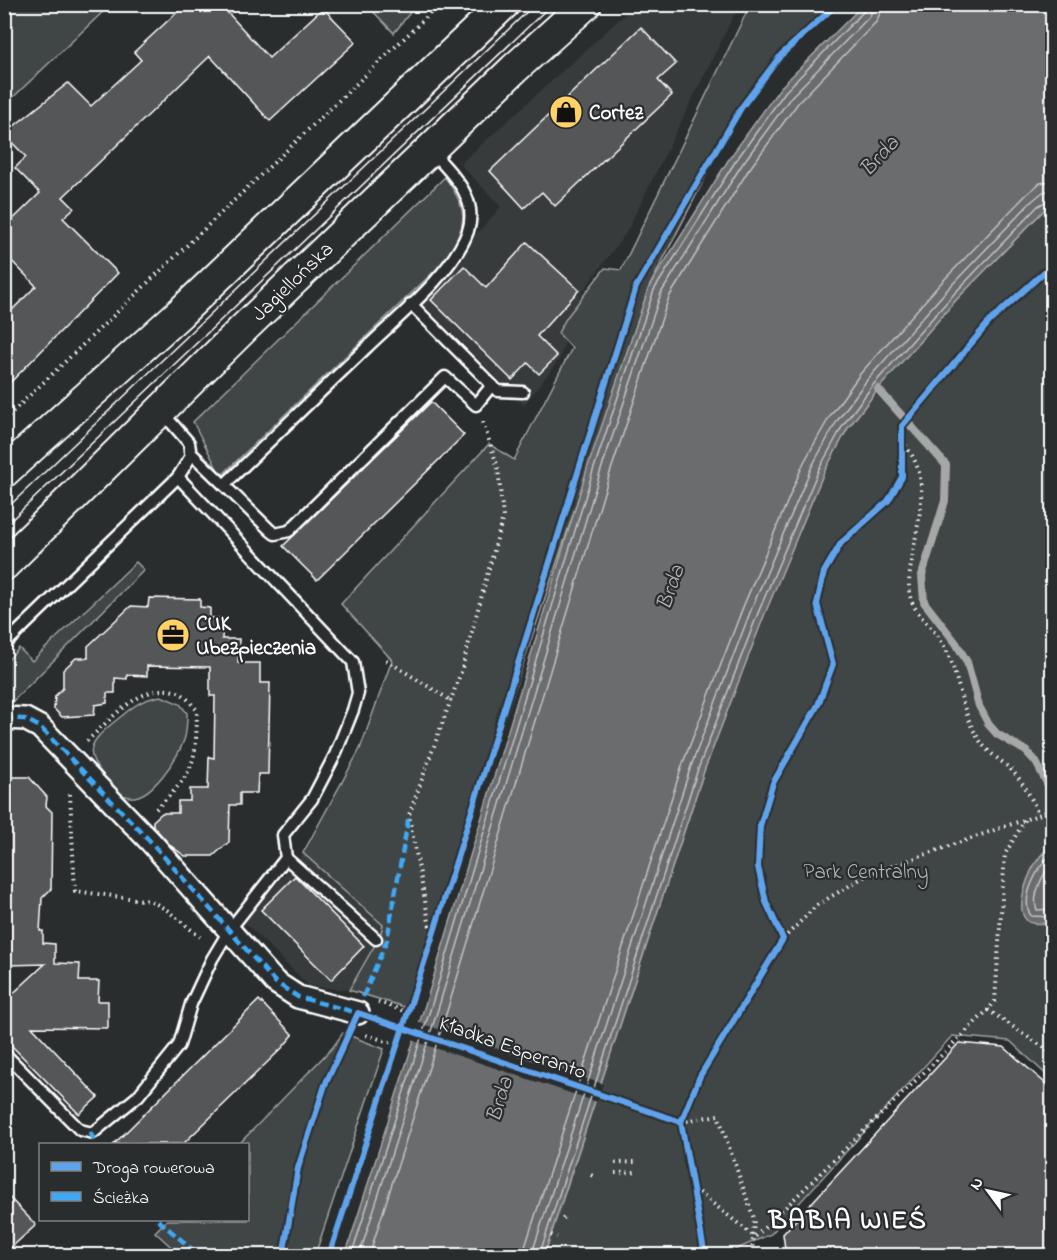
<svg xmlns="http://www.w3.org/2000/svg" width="1057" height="1260" font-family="'Indie Flower',sans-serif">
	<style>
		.built { fill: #373a3b }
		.green { fill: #414445; stroke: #a0a2a2; stroke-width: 1.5 }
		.water { fill: #6a6c6d; stroke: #a6a7a7; stroke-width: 1.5 }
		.pier { fill: #2a2d2e }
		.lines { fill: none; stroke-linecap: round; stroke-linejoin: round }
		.shore { stroke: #c3c4c5; stroke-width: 1.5 }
		.stream { stroke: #a6a7a7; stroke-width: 8 }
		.building { fill: #555758; stroke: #fff; stroke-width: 1.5 }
		.service-casing { stroke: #fff; stroke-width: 15 }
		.minor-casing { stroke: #fff; stroke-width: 26 }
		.secondary-casing { stroke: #fff; stroke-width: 34 }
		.path { stroke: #fff; stroke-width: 4; stroke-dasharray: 1.5 4.5; stroke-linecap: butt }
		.service { stroke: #2a2d2e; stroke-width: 10 }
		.minor { stroke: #2a2d2e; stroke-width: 21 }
		.secondary { stroke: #2a2d2e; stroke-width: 30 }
		.tram { stroke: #fff; stroke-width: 1.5 }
		.quiet { stroke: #3fa9f5; stroke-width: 4.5; stroke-dasharray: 9 4.5; stroke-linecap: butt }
		.cycleway-casing { stroke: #2a2d2e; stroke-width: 10 }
		.cycleway { stroke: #60a3ed; stroke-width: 6 }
		.labels { text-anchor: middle; stroke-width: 4.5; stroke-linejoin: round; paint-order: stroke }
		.poi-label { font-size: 21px; font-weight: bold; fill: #fff; stroke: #2a2d2e; text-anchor: start }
		.street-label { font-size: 21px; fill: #fff; stroke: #2a2d2e }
		.park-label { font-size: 21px; fill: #b3b4b5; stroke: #2a2d2e }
		.water-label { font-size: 22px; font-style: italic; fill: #b4b6b6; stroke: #2a2d2e }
		.district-label { font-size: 27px; font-weight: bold; letter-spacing: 1.5px; fill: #fff; stroke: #2a2d2e }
	</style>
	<rect width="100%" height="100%" fill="#2a2d2e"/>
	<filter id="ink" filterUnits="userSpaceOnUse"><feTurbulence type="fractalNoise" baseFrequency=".0167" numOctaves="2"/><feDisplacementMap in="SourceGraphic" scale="12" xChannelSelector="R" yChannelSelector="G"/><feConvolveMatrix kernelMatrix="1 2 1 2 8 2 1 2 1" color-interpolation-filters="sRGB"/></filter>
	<g filter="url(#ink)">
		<g class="built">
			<path d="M635 5H739L626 233 582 292 559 360 524 405 417 298 501 207 460 164Z"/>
			<path d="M303 853 383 925 380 936 349 990 309 986 244 922Z"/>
		</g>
		<g class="green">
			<path d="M5 4 62 5 69 11 76 5H110L5 105Z"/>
			<path d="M367 5H416L394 33Z"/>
			<path d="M750 5H837L781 55 741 108 649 287 408 1008 349 990 380 936 383 925 303 853 360 749 392 660 341 604 489 444 514 460 572 348 558 333 567 317 605 268 621 270Z"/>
			<path d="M445 177C469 212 467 221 449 257L221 476 193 422Z"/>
			<path d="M1052 202V739L1050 744 1052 753V1080L1010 1041 952 1036 771 1234 730 1252V1255L544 1256 704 771 764 615 824 472 848 428 878 389 957 299Z"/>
			<path d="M136 562 144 570 12 702 5 697V663L19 648 32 661Z"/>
			<path d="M161 696 180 704 187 713C187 721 187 732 184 740 178 757 151 800 130 797 120 796 114 788 108 781 84 753 86 745 114 722 132 708 138 700 161 696Z"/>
			<path d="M343 1033 384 1049 315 1255H180L155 1232 167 1220H248V1144H239L333 1047Z"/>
		</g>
		<g class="water">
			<path d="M863 5H1052V202L957 299 878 389 848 428 824 472 764 616 704 771 544 1255 345 1256 426 1002 587 469 649 287 729 159 780 88Z"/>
			<path d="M1052 845V923C1046 923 1036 925 1029 922 1012 912 1029 870 1039 858 1042 853 1048 849 1052 845Z"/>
		</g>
		<path class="pier" d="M417 1022 603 1084 597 1102 411 1040Z"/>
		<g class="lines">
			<g class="shore">
				<path d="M1052 853C1039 866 1019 897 1031 916L1052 917"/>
				<path d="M1052 864C1043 873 1031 897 1037 910L1052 909"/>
				<path d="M351 1256 432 1004 593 471 654 290 735 162 785 92 864 11 866 4"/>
				<path d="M359 1256 439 1006 600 473 661 293 741 166 791 97 870 16 874 4"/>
				<path d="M369 1256 448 1008 609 476 669 297 748 171 798 103 877 21 883 4"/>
				<path d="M522 1256 683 763 743 607 804 462 830 416 860 374 940 284 1026 195 1040 183 1052 181"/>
				<path d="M531 1256 691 766 751 610 812 466 837 421 867 380 947 290 1032 201 1043 192 1052 190"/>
				<path d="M539 1256 698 769 758 613 819 469 843 425 873 385 953 295 1038 206 1052 198"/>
			</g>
			<g class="stream">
				<path d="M878 389 946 465 945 501 922 575 924 602 956 643 967 662 979 706 989 725 997 734 1026 751 1036 762 1052 793"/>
				<path d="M1050 923 1052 926"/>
			</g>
		</g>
		<g class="building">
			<path d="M186 4H220L269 58 323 8 356 42 270 121 210 56 63 197 74 208 63 218 118 273 4 389V318L36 286 4 253V228L40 193 15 168 26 157 4 134 68 83 91 106 141 60 134 52Z"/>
			<path d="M641 27 676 64 658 80 672 95 555 206 542 192 524 208 490 171Z"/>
			<path d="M527 242 579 290 537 336 557 356 539 374 528 363 512 380 431 300 464 266 486 288Z"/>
			<path d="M431 402 464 435 317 580 283 546Z"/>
			<path d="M149 598 200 599V607L210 608V618H223L222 639H239L238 663H260V683H270L268 774H258L257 793H240V805H230L229 842 213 856H185L171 846 153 826V821L162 813H178V801H190V789H208L209 757 214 758 215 696H210V667L147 666V676L127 675V679L115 678V693H107V703L95 705 94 715 62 717 54 709 55 696 63 688V670L76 658H88V646L131 606 148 607Z"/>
			<path d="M4 777H29L47 797 46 806 52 812 51 889 42 898 40 931H43V943L55 944V963L80 964 79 981H99L98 1001H108V1028L32 1027 98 1097 79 1114 4 1038V998L6 1000 45 964 8 965V952H4Z"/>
			<path d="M295 876 364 946 331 980 261 910Z"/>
			<path d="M259 1000 293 1035 282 1048 183 1144H114Z"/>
			<path d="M959 1043 1004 1047 1053 1090V1256H786L783 1234Z"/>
			<path d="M4 1192 36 1225 4 1254Z"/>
		</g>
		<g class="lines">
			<g class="service-casing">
				<g id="service">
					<path d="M411 304 498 391 523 392"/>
					<path d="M190 452 224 485C272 439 319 393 366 348 398 317 453 273 468 231 479 198 452 174 432 152"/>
					<path d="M224 485 270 530 275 534 289 531 445 377 476 405 492 385"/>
					<path d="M4 645 178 477 191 456 189 443 162 412"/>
					<path d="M286 858 376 939"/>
					<path d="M4 1053 80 1130 93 1133 138 1096 179 1045 191 1004 212 959 230 929 286 858 283 835 312 799 335 755 353 710 358 693 353 662 178 477"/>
				</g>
			</g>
			<g class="minor-casing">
				<path id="minor" d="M4 718 25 719 40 727 150 841 275 982 298 997 358 1013"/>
			</g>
			<g class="secondary-casing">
				<g id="secondary">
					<path d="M4 472 180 313 504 4"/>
					<path d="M4 565 246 326 514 69 586 4"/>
				</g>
			</g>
			<g class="path">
				<path d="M1040 275 1052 284"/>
				<path d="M4 420 440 4"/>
				<path d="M902 440C907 448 913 455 916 464 928 491 916 530 912 559 910 571 907 587 911 599 917 617 934 628 943 644 961 675 959 715 983 745 989 753 999 759 1007 766 1022 779 1032 797 1038 815"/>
				<path d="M1052 499 1048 520 1052 547"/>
				<path d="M386 660 450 700"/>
				<path d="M87 741C110 720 145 678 180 693 186 696 192 705 197 710 196 766 195 771 154 811"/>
				<path d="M70 794 75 891 151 901 167 910 200 937"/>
				<path d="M1025 820 1005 854 995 1001 988 1010 1052 1053"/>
				<path d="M432 938 409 815 461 672 503 517 498 468 483 422"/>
				<path d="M783 939 817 905 867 875 1052 810"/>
				<path d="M378 1002 407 1012"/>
				<path d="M379 1020 669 1117"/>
				<path d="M366 1035 396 1044"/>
				<path d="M681 1122 718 1115 754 1219 752 1256"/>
				<path d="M615 1163 635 1162"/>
				<path d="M615 1173 635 1172"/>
				<path d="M591 1175 595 1177"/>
				<path d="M690 1185 755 1237 988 1010"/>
				<path d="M563 1219 565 1215"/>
				<path d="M551 1235 557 1237"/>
			</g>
			<use href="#service" class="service"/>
			<use href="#minor" class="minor"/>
			<use href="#secondary" class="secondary"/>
			<g class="tram">
				<path d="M4 511 535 4"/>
				<path d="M4 527 552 4"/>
			</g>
			<g class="quiet">
				<path d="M4 718 25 719 40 727 150 841 275 982 298 997 358 1013"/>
				<path d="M363 997 387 940 409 815"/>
				<path d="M90 1132 96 1144"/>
				<path d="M158 1220 200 1256"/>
			</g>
			<g class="cycleway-casing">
				<g id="cycleway">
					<path d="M283 1256 298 1168 325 1085 358 1013 681 1122"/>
					<path d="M329 1256 432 938 636 287 741 108 781 55 837 4"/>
					<path d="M705 1256 681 1122 700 1076 783 939 766 902 758 867 760 826 773 783 818 705 833 664 817 604 824 572 841 543 888 501 902 477V426L990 321 1052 265"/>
				</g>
			</g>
			<use href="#cycleway" class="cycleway"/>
		</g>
	</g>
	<defs>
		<g id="shop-disc" transform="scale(1.725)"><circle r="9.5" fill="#ffd166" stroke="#2a2d2e"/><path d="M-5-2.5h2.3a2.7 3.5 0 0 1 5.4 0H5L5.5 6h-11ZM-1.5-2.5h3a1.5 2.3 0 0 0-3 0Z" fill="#111"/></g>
		<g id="office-disc" transform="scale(1.725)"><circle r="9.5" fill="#ffd166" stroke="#2a2d2e"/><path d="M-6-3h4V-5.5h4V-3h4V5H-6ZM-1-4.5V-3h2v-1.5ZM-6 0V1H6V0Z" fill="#111"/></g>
	</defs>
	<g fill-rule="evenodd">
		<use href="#shop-disc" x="566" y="112"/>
		<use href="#office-disc" x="173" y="635"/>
	</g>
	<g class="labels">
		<g class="poi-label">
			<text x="589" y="119">Cortez</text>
			<text x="196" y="630">CUK<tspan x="196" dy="24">Ubezpieczenia</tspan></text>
		</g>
		<g class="street-label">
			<text transform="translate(292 281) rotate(-44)" y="7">Jagiellońska</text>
			<text transform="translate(513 1047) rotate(19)" y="7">Kładka Esperanto</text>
		</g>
		<g class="park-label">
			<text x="866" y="878">Park Centralny</text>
		</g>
		<g class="water-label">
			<text transform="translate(878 155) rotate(-47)" y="8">Brda</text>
			<text transform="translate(669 587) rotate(-71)" y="8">Brda</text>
			<text transform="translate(498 1099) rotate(-73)" y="8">Brda</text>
		</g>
		<g class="district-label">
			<text x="848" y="1228">BABIA WIEŚ</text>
		</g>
	</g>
	<rect width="1057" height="1260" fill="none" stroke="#2a2d2e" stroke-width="24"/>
	<rect x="12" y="12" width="1033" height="1236" fill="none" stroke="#fff" stroke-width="2" filter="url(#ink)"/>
	<rect x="39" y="1143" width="210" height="78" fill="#2a2d2e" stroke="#7f8182" stroke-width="1.5"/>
	<rect x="51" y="1162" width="30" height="9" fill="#60a3ed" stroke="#7f8182" stroke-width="1.5"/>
	<text x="93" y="1173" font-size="18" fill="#ffffff">Droga rowerowa</text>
	<rect x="51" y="1192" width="30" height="9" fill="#3fa9f5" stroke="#7f8182" stroke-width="1.5"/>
	<text x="93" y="1203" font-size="18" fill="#ffffff">Ścieżka</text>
	<g transform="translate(988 1191) rotate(303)" stroke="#2a2d2e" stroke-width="4.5" paint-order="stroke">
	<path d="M0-4.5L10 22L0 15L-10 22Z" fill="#ffffff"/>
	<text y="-9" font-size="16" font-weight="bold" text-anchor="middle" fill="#ffffff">N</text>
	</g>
</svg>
